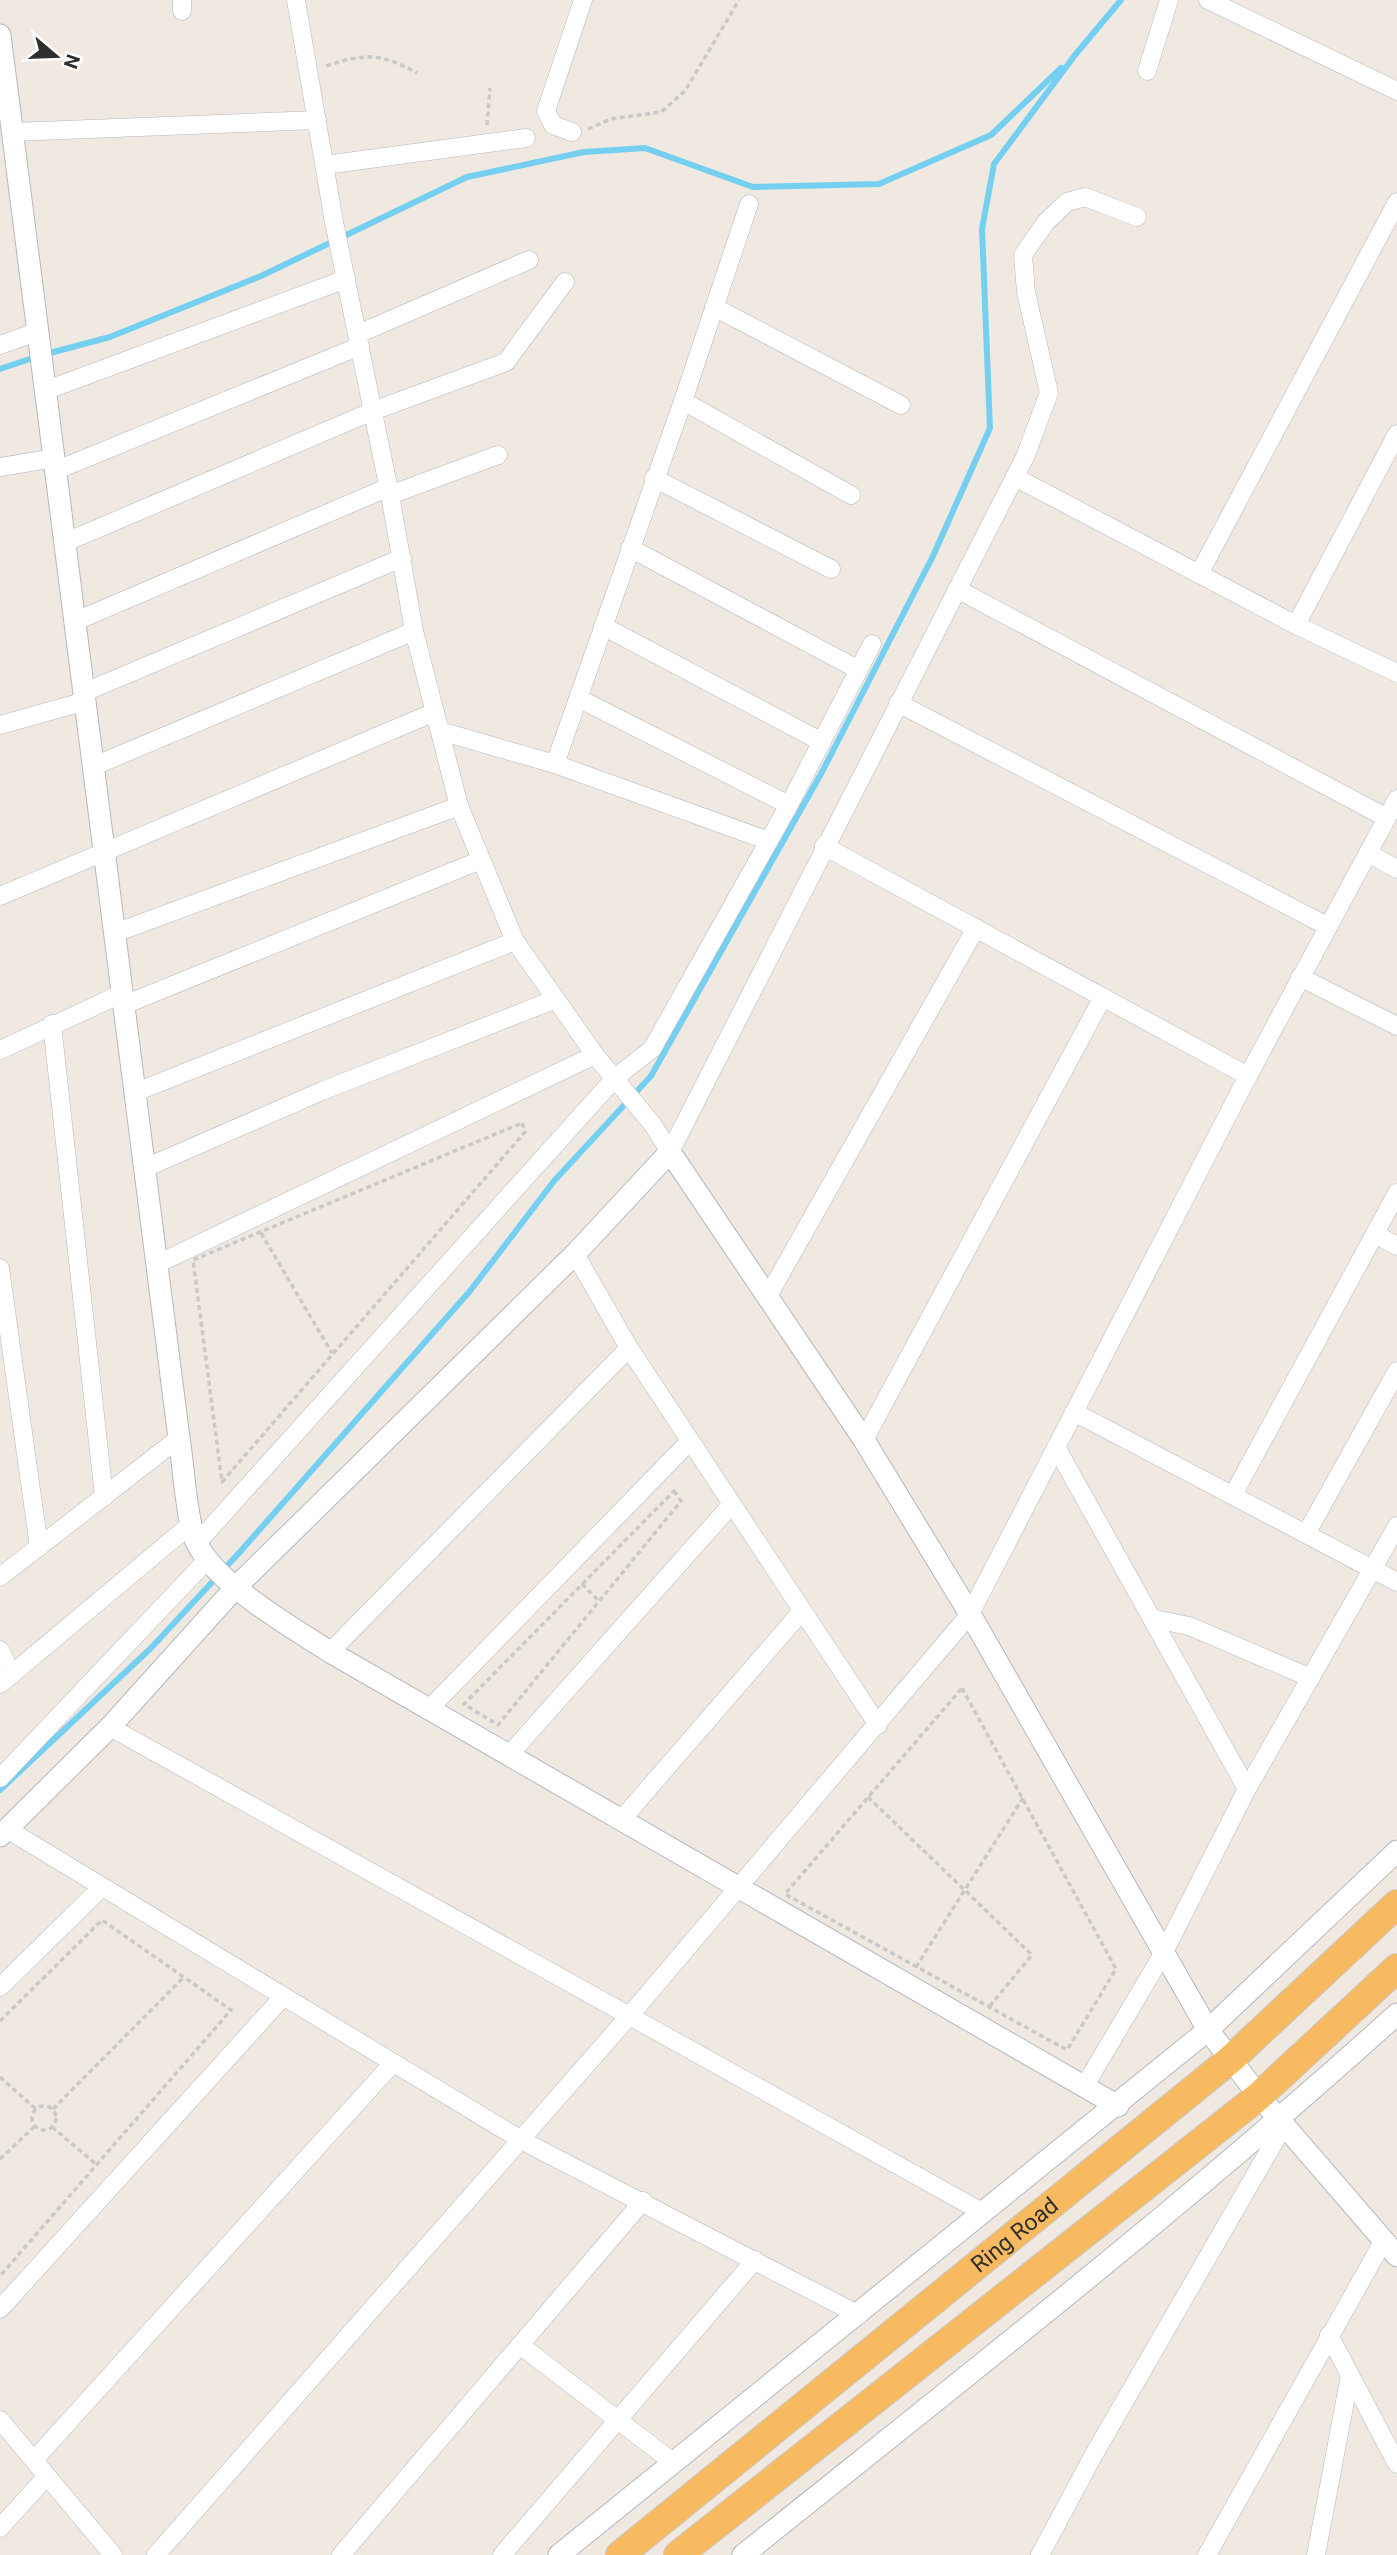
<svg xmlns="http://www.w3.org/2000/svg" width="1397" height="2555" font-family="Roboto,sans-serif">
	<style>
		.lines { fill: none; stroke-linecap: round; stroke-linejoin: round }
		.stream { stroke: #75cff0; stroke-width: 6 }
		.minor-casing { stroke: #b4b7c1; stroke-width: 19 }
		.tertiary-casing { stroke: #b4b7c1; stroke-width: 23 }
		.trunk-casing { stroke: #c9c9c9; stroke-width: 30 }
		.path { stroke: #c9c9c9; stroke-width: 3.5; stroke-dasharray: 5 3.5; stroke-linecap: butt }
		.minor { stroke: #fff; stroke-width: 18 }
		.tertiary { stroke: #fff; stroke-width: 21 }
		.trunk { stroke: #f8ba60; stroke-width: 28 }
		.labels { text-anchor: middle; stroke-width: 5; stroke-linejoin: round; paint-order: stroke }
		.street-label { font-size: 23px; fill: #2e2e2e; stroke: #fff }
	</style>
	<rect width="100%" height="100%" fill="#efe9e1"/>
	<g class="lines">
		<g class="stream">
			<path d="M46 354 110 337 261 276 467 177 584 152 645 148 753 187 879 184 991 135 1061 68"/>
			<path d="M0 369 36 357"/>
			<path d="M0 1790 151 1648 239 1553 470 1291 554 1181 651 1076 822 772 933 556 990 428 982 229 994 164 1075 55 1121 0"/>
		</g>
		<g class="minor-casing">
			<g id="minor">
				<path d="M296 0 334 222 390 495 414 631 459 806 515 941 595 1055 653 1125 670 1152"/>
				<path d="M1208 0 1397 91"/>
				<path d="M182 11V0"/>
				<path d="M1147 71 1169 0"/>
				<path d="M13 132 317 120"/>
				<path d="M572 132 553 125 546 111 583 0"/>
				<path d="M325 165 526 138"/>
				<path d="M714 307 901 405"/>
				<path d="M358 334 529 260"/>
				<path d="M0 345 39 331"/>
				<path d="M47 390 346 279"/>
				<path d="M683 401 851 495"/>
				<path d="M0 467 55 458"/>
				<path d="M57 470 360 346"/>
				<path d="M1015 477 1296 625 1397 673"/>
				<path d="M654 478 831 569"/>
				<path d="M390 495 498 455"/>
				<path d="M66 542 373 411 506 362 565 282"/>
				<path d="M630 548 859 670"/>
				<path d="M1199 574 1397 202"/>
				<path d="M957 589 1387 818"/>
				<path d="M76 621 389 487"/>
				<path d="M1296 625 1397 434"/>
				<path d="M603 626 822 742"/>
				<path d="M85 692 402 558"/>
				<path d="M578 698 789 805"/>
				<path d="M898 703 1327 926"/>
				<path d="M0 725 86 701"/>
				<path d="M440 731 555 764 769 841"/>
				<path d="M555 764 683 401 749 204"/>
				<path d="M94 766 414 631"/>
				<path d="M824 846 1248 1076"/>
				<path d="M1368 853 1397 869"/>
				<path d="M0 896 435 712"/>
				<path d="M115 933 459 806"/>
				<path d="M1300 977 1397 1026"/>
				<path d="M124 1005 481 860"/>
				<path d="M52 1024 104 1497"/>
				<path d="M0 1050 123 993"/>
				<path d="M136 1092 515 941"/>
				<path d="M670 1152 1025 457 1049 393 1026 292 1023 255 1046 222 1067 202 1085 197 1137 217"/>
				<path d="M145 1168 322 1091 556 999"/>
				<path d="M1375 1234 1397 1246"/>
				<path d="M575 1254 629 1348 878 1725"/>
				<path d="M157 1264 595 1055"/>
				<path d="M0 1268 39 1547"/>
				<path d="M768 1296 976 928"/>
				<path d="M1074 1412 1397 1582"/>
				<path d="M864 1440 1103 997"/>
				<path d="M1056 1447 1247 1789"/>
				<path d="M1233 1495 1397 1193"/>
				<path d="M1306 1534 1397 1371"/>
				<path d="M197 1543 615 1078 652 1049 789 805 872 644"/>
				<path d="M0 1577 179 1438"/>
				<path d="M1155 1619 1189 1626 1311 1678"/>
				<path d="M0 1650 12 1675"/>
				<path d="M330 1652 629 1348"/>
				<path d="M0 1684 191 1524"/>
				<path d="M428 1710 690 1441"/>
				<path d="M110 1727 982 2212"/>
				<path d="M509 1755 732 1504"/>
				<path d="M0 1778 208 1559"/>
				<path d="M622 1819 802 1611"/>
				<path d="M7 1829 521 2140 859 2315"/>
				<path d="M0 1987 102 1887"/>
				<path d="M1084 2087 1164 1952 1247 1789 1397 1526"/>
				<path d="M0 2309 283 1997"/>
				<path d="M1329 2335 1397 2464"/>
				<path d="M520 2345 674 2463"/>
				<path d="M0 2420 113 2555"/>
				<path d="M34 2460 393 2063"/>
				<path d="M0 2528 47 2476"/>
				<path d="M156 2555 631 2014 970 1614 1248 1076 1397 799"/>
				<path d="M341 2555 643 2201"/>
				<path d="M502 2555 755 2260"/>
				<path d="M1040 2555 1093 2456 1284 2125"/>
				<path d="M1207 2555 1384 2240"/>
				<path d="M1316 2555 1350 2375"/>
			</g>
		</g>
		<g class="tertiary-casing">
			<g id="tertiary">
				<path d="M0 35 179 1438C184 1469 185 1504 193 1534 207 1580 292 1627 330 1652L1118 2106"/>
				<path d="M0 1836 110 1727 237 1586 575 1254 670 1152 864 1440 970 1614 1208 2030 1259 2096 1397 2256"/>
				<path d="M559 2555 1208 2030 1397 1851"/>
				<path d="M743 2555C964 2378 1187 2204 1397 2014"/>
			</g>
		</g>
		<g class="trunk-casing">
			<g id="trunk">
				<path id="s1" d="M620 2555 1231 2059 1397 1904"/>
				<path d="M678 2555 1259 2096 1397 1968"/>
			</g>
		</g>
		<g class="path">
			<path d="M326 66C366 53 380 53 417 73"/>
			<path d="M487 125 490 88"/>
			<path d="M588 129 611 119 661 112 685 91 739 0"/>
			<path d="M522 1123 525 1132 222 1482 193 1260Z"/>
			<path d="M261 1233 332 1353"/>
			<path d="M674 1491 681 1501 498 1725 464 1704Z"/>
			<path d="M582 1584 598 1600"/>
			<path d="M962 1688 1116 1969 1067 2050 785 1894Z"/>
			<path d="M868 1797 1032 1955 989 2007"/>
			<path d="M916 1967 1023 1798"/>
			<path d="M0 2021 102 1920 231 2010 0 2276"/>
			<path d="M0 2077 36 2109"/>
			<circle cx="44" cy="2118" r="12"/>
			<path d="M53 2109 184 1977"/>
			<path d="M52 2127 97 2165"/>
			<path d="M0 2159 35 2126"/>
		</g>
		<use href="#minor" class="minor"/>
		<use href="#tertiary" class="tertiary"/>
		<use href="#trunk" class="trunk"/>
	</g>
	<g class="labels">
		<g class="street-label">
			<text dy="8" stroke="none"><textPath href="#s1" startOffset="508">Ring Road</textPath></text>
		</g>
	</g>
	<g transform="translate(56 56) rotate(109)" stroke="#ffffff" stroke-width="5" paint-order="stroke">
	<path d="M0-5L12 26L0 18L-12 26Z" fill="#2e2e2e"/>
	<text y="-10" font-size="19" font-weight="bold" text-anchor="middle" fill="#2e2e2e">N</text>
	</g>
</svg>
